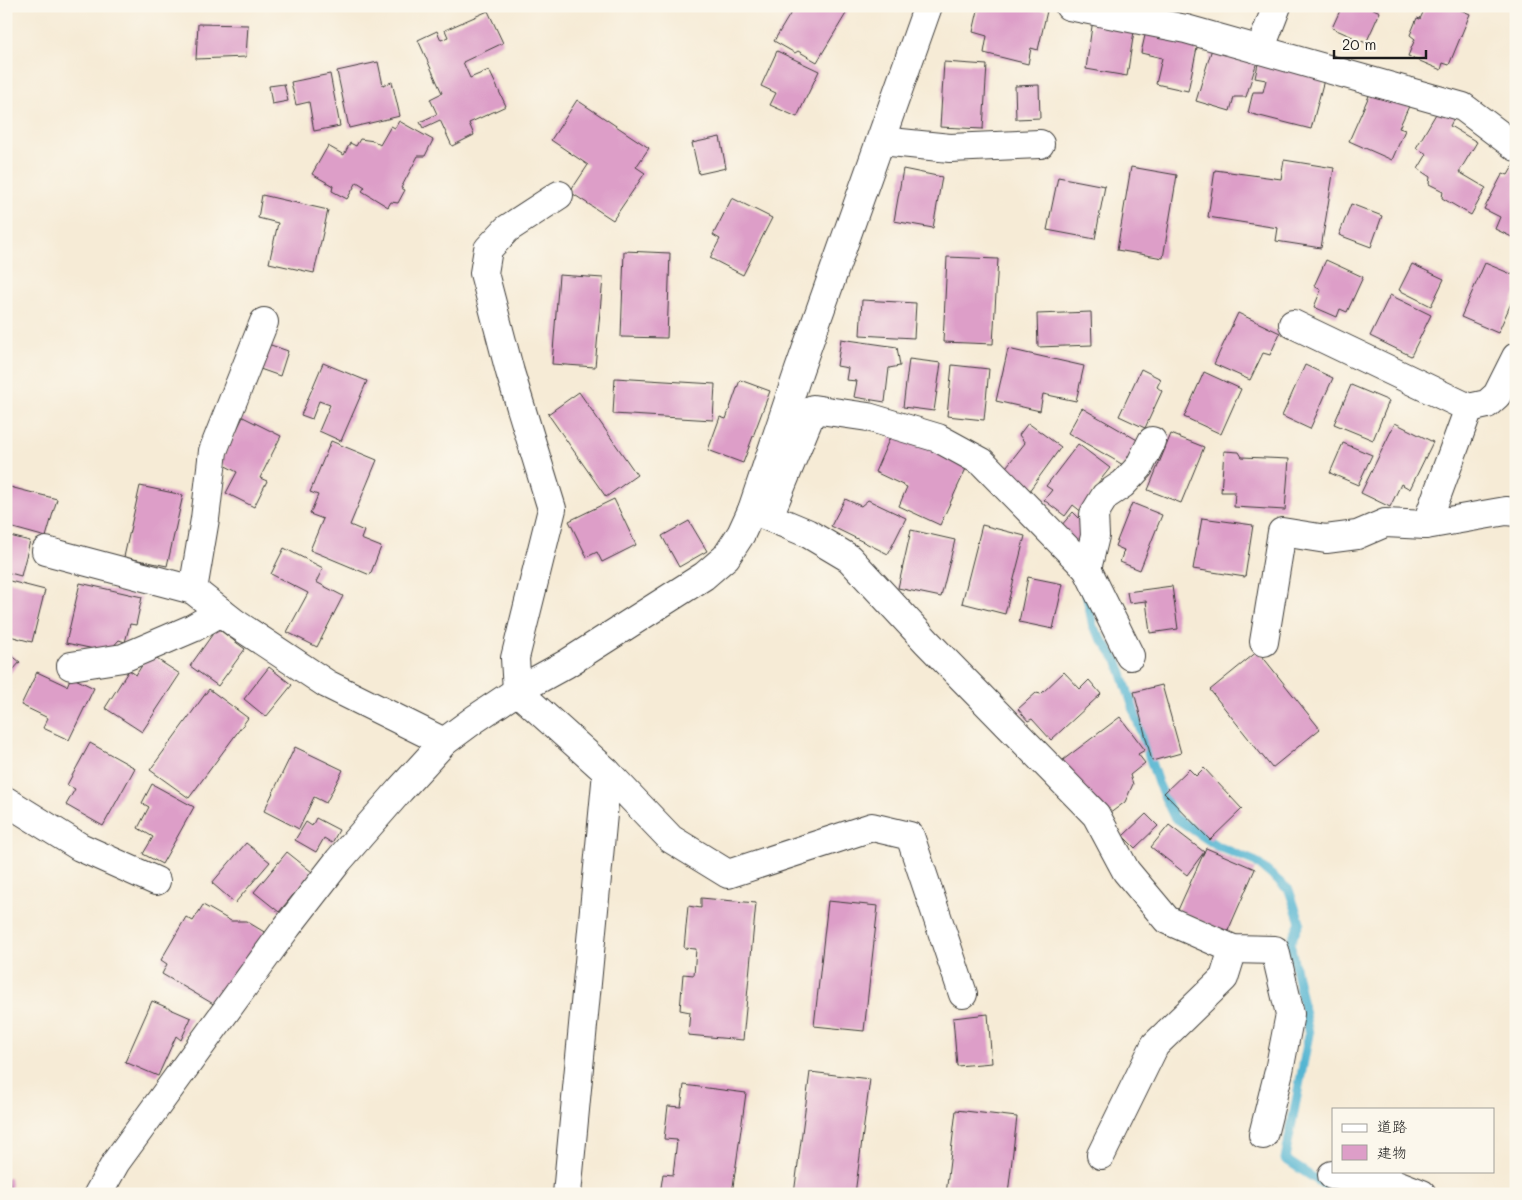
<svg xmlns="http://www.w3.org/2000/svg" width="1522" height="1200" font-family="Mali,'Klee One',sans-serif">
	<style>
		.lines { fill: none; stroke-linecap: round; stroke-linejoin: round }
		.stream { stroke: #54b5d2; stroke-width: 9 }
		.building { fill: #dd9ec8 }
		.minor-casing { stroke: #3d3b38; stroke-width: 30 }
		.minor { stroke: #fff; stroke-width: 28 }
	</style>
	<rect width="100%" height="100%" fill="#fbf7ec"/>
	<filter id="ink" filterUnits="userSpaceOnUse"><feTurbulence type="fractalNoise" baseFrequency=".02" numOctaves="2"/><feDisplacementMap in="SourceGraphic" scale="10" xChannelSelector="R" yChannelSelector="G"/><feConvolveMatrix kernelMatrix="1 2 1 2 8 2 1 2 1" color-interpolation-filters="sRGB"/></filter>
	<filter id="wash" filterUnits="userSpaceOnUse"><feTurbulence type="fractalNoise" baseFrequency=".0096" numOctaves="4" result="noise"/><feDisplacementMap in="SourceGraphic" scale="20" xChannelSelector="R" yChannelSelector="G"/><feGaussianBlur stdDeviation="1.12" result="paint"/><feColorMatrix in="noise" values="0 0 0 0 0 0 0 0 0 0 0 0 0 0 0 0 0 1.4 0 .05"/><feComposite in="paint" operator="in"/></filter>
	<g filter="url(#wash)">
		<rect width="100%" height="100%" fill="#f6ebd6"/>
		<g class="lines">
			<path class="stream" d="M1086 592 1093 627 1118 662 1158 783 1174 817 1217 846 1256 862 1289 890 1300 922 1290 943 1309 1034 1285 1159 1329 1188 1326 1194"/>
		</g>
		<g id="blocks">
			<g class="building">
				<path d="M795 6 850 7 817 62 798 51 795 53 774 41Z"/>
				<path d="M979 6H1027L1047 11 1038 50 1031 48 1028 64 984 53 987 36 973 32Z"/>
				<path d="M1342 6H1367L1380 12 1366 43 1332 28Z"/>
				<path d="M1426 6H1452L1470 14 1449 65 1443 63 1441 70 1408 56 1415 39 1410 35 1417 18 1420 19Z"/>
				<path d="M488 11 503 43 463 62 470 78 489 70 506 106 469 123 474 135 452 146 440 120 423 128 420 122 437 114 430 99 442 93 418 40 437 31 441 40 448 37 445 30Z"/>
				<path d="M1093 19 1135 25 1127 76 1086 69Z"/>
				<path d="M198 24 248 25 246 57 196 59Z"/>
				<path d="M1146 31 1198 43 1188 91 1156 84 1162 58 1141 53Z"/>
				<path d="M1214 42 1259 55 1246 97H1234L1230 111 1196 101Z"/>
				<path d="M777 51 819 71 797 117 770 105 776 93 761 86Z"/>
				<path d="M1259 59 1325 76 1311 129 1248 113 1253 92H1263L1266 80 1255 78Z"/>
				<path d="M378 62 383 85 392 82 400 116 349 128 337 71Z"/>
				<path d="M944 62 987 65 983 129 940 127Z"/>
				<path d="M330 74 340 126 314 131 309 102 296 105 291 82Z"/>
				<path d="M284 84 288 101 272 104 269 86Z"/>
				<path d="M1039 85 1040 118 1016 119 1015 86Z"/>
				<path d="M1372 89 1409 106 1399 128 1405 130 1392 160 1349 141Z"/>
				<path d="M577 100 649 148 636 167 645 173 613 220 570 192 588 165 551 140Z"/>
				<path d="M1440 107 1455 116 1450 126 1477 142 1459 172 1486 188 1471 215 1442 198 1443 191 1429 184 1430 177 1418 169 1427 154 1416 148Z"/>
				<path d="M399 121 433 140 425 156H418L401 188 405 190 398 203 391 202 388 207 362 191 365 187 357 182 347 199 332 191 333 186 312 174 328 146 344 155 350 143 356 146 360 139 374 141 380 145 391 126 395 128Z"/>
				<path d="M720 137 726 168 699 174 692 143Z"/>
				<path d="M1284 160 1334 168 1321 248 1276 241 1278 228 1208 217 1215 170 1281 179Z"/>
				<path d="M1516 161V239L1495 229 1500 217 1484 209 1503 173 1508 175Z"/>
				<path d="M1131 167 1177 175 1163 258 1117 250Z"/>
				<path d="M903 169 942 177 933 228 894 221Z"/>
				<path d="M1058 177 1105 186 1095 239 1047 230Z"/>
				<path d="M262 195 328 210 314 273 269 263 278 223 258 218Z"/>
				<path d="M732 198 772 218 743 275 710 258 720 239 713 235Z"/>
				<path d="M1351 204 1382 216 1371 247 1339 235Z"/>
				<path d="M624 251 670 253 667 338 621 337Z"/>
				<path d="M947 257 998 259 993 344 943 342Z"/>
				<path d="M1326 260 1363 277 1347 312 1340 309 1337 317 1314 307 1321 290 1314 286Z"/>
				<path d="M1485 263 1516 276V292L1498 333 1461 317Z"/>
				<path d="M1412 264 1444 279 1431 306 1399 290Z"/>
				<path d="M559 275 603 278 595 367 552 364Z"/>
				<path d="M1390 295 1431 315 1411 356 1370 336Z"/>
				<path d="M862 300 916 303 914 338 860 335Z"/>
				<path d="M1091 312 1092 345 1038 347 1037 314Z"/>
				<path d="M1238 313 1280 333 1270 355 1263 353 1250 380 1214 364Z"/>
				<path d="M841 339 897 347 900 366 889 368 885 402 854 397 857 381 846 380 848 368 837 366Z"/>
				<path d="M268 344 288 351 280 376 260 369Z"/>
				<path d="M1008 349 1084 366 1076 401 1043 394 1040 411 996 401Z"/>
				<path d="M909 359 941 363 934 411 903 407Z"/>
				<path d="M323 363 367 381 341 441 319 431 330 405 319 401 312 419 301 415Z"/>
				<path d="M952 365 989 369 984 420 947 416Z"/>
				<path d="M1305 365 1333 378 1310 429 1282 416Z"/>
				<path d="M1141 369 1161 379 1157 387 1162 391 1145 428 1119 416Z"/>
				<path d="M1204 372 1241 389 1221 434 1184 417Z"/>
				<path d="M615 378 715 384 713 420 613 414Z"/>
				<path d="M740 380 770 391 743 463 708 450 720 417 726 419Z"/>
				<path d="M1351 385 1389 401 1373 440 1334 424Z"/>
				<path d="M579 392 637 475 606 497 548 414Z"/>
				<path d="M1082 408 1139 441 1125 466 1068 433Z"/>
				<path d="M243 417 281 436 260 478 267 481 254 507 226 493 237 472 220 463Z"/>
				<path d="M1028 423 1061 447 1029 491 1003 471 1025 443 1019 435Z"/>
				<path d="M1395 423 1433 442 1410 489 1401 484 1390 507 1361 493Z"/>
				<path d="M895 426 970 460 940 525 899 506 907 487 875 472Z"/>
				<path d="M1171 434 1204 447 1181 503 1148 490Z"/>
				<path d="M331 441 377 460 350 525 364 531 361 539 381 547 370 575 310 550 323 519 310 514 318 495 310 492Z"/>
				<path d="M1343 443 1372 455 1358 485 1330 473Z"/>
				<path d="M1078 444 1110 468 1094 488 1083 513 1073 505 1065 516 1044 500 1052 490 1046 486Z"/>
				<path d="M1224 451 1239 452 1242 457 1289 459 1285 510 1234 507 1235 492H1221Z"/>
				<path d="M6 486 57 499 46 537 6 526Z"/>
				<path d="M140 486 183 495 167 566 124 557Z"/>
				<path d="M614 499 636 545 602 562 597 552 587 557 569 521Z"/>
				<path d="M845 499 861 506 868 500 906 518 888 554 831 526Z"/>
				<path d="M1132 503 1162 515 1140 570 1120 562 1124 550 1115 546Z"/>
				<path d="M1073 512 1086 525 1080 547 1060 527Z"/>
				<path d="M1202 518 1253 525 1245 577 1193 569Z"/>
				<path d="M689 521 707 551 679 567 662 536Z"/>
				<path d="M982 525 1025 536 1005 614 962 603Z"/>
				<path d="M911 530 955 540 941 597 898 588Z"/>
				<path d="M6 535 30 541 21 576 6 572Z"/>
				<path d="M284 548 323 568 316 582 343 596 317 647 287 632 308 593 271 574Z"/>
				<path d="M1028 577 1063 584 1053 629 1019 622Z"/>
				<path d="M6 580 45 590 32 642 6 635Z"/>
				<path d="M80 583 142 597 136 625 130 624 125 642 119 640 108 652 66 643Z"/>
				<path d="M1172 586 1178 629 1150 633 1146 601 1129 603 1127 592Z"/>
				<path d="M217 628 245 649 218 686 190 666Z"/>
				<path d="M6 651 20 662 6 678Z"/>
				<path d="M1258 651 1320 729 1272 768 1210 690Z"/>
				<path d="M149 654 180 674 142 732 105 708 129 670 136 675Z"/>
				<path d="M269 667 292 685 266 717 244 699Z"/>
				<path d="M37 672 67 686 71 677 94 688 69 740 43 728 48 718 21 705Z"/>
				<path d="M1064 672 1080 689 1089 680 1101 694 1051 740 1032 719 1028 721 1018 709 1036 693 1041 694Z"/>
				<path d="M1162 685 1181 753 1152 761 1134 692Z"/>
				<path d="M209 689 248 718 189 798 150 770Z"/>
				<path d="M1120 717 1145 750 1138 754 1145 763 1130 775 1133 784 1125 802 1101 820 1059 763Z"/>
				<path d="M90 743 135 768 103 826 66 805 75 789 67 785Z"/>
				<path d="M295 747 343 770 326 803 314 797 299 829 264 811Z"/>
				<path d="M1204 768 1242 809 1210 840 1164 793 1189 769 1196 776Z"/>
				<path d="M152 784 194 807 162 864 143 854 153 837 138 828 149 807 142 803Z"/>
				<path d="M1146 814 1158 826 1135 848 1123 836Z"/>
				<path d="M316 818 339 830 332 843 324 838 316 852 295 840 306 822 312 826Z"/>
				<path d="M1169 825 1204 852 1187 875 1151 847Z"/>
				<path d="M246 843 270 862 235 903 212 883Z"/>
				<path d="M1206 848 1255 869 1227 933 1178 910Z"/>
				<path d="M287 852 312 872 279 912 254 892Z"/>
				<path d="M701 898 756 903 743 1040 688 1035 690 1012 680 1010 683 974 694 975 696 949 684 948 688 906 701 908Z"/>
				<path d="M828 901 878 906 864 1031 814 1026Z"/>
				<path d="M203 905 231 921H246L266 933 222 1009 162 974 167 964 161 960 186 917 193 921Z"/>
				<path d="M152 1001 191 1018 181 1040 176 1036 158 1076 125 1062Z"/>
				<path d="M988 1014 992 1063 957 1066 953 1018Z"/>
				<path d="M810 1072 870 1079 855 1194H794Z"/>
				<path d="M684 1085 746 1093 732 1194H660L663 1174 673 1175 677 1140 664 1139 668 1106 681 1107Z"/>
				<path d="M956 1110 1017 1117 1008 1194H946Z"/>
				<path d="M6 1177H10L12 1194H6Z"/>
			</g>
		</g>
	</g>
	<g filter="url(#ink)">
		<use href="#blocks" fill-opacity="0" stroke="#3d3b38" stroke-width="1"/>
		<g class="lines">
			<g class="minor-casing">
				<g id="minor">
					<path d="M1069 6 1186 29 1463 107 1516 147"/>
					<path d="M1260 50 1277 6"/>
					<path d="M881 141 950 148 1040 144"/>
					<path d="M559 195 507 229 488 249 484 273 510 372 552 509 515 658 517 691 607 772 671 839 728 874 872 827 910 836 963 994"/>
					<path d="M1293 324 1469 408 1487 404 1497 395 1516 357"/>
					<path d="M752 510 807 533 849 558 927 642 1096 815 1126 871 1167 920 1233 949 1275 950 1290 1014 1279 1071 1263 1135"/>
					<path d="M769 516 813 409 868 417 938 438 982 462 1087 569 1130 656"/>
					<path d="M1426 525 1469 408"/>
					<path d="M46 551 193 590 235 623 327 684 444 742"/>
					<path d="M1087 569 1095 536 1094 514 1105 496 1123 484 1139 467 1152 441"/>
					<path d="M193 590 205 519 213 451 264 322"/>
					<path d="M1264 642 1282 532 1326 539 1357 535 1385 523 1426 525 1506 511 1516 512"/>
					<path d="M71 666 123 658 193 628 221 612"/>
					<path d="M6 801 80 847 156 881"/>
					<path d="M1101 1155 1155 1045 1224 978 1233 949"/>
					<path d="M1332 1175 1394 1183 1422 1194"/>
					<path d="M98 1194 116 1162 287 927 339 860 400 790 444 742 475 719 517 691 566 664 704 576 726 557 741 534 752 510 799 370 928 6"/>
					<path d="M567 1194 607 772"/>
				</g>
			</g>
			<use href="#minor" class="minor"/>
		</g>
	</g>
	<rect width="1522" height="1200" fill="none" stroke="#fbf7ec" stroke-width="25"/>
	<rect x="1332" y="1108" width="162" height="65" fill="#fbf7ec" stroke="#a29f99"/>
	<rect x="1342" y="1124" width="25" height="8" fill="#ffffff" stroke="#a29f99"/>
	<text x="1377" y="1132" font-size="15" fill="#1c1c1c">道路</text>
	<rect x="1342" y="1145" width="25" height="15" fill="#dd9ec8" stroke="#a29f99"/>
	<text x="1377" y="1158" font-size="15" fill="#1c1c1c">建物</text>
	<path d="M1334 50v8h92v-8" fill="none" stroke="#1c1c1c" stroke-width="2.5"/>
	<text x="1342" y="50" font-size="15" fill="#1c1c1c" stroke="#fbf7ec" stroke-width="4" paint-order="stroke">20 m</text>
</svg>
